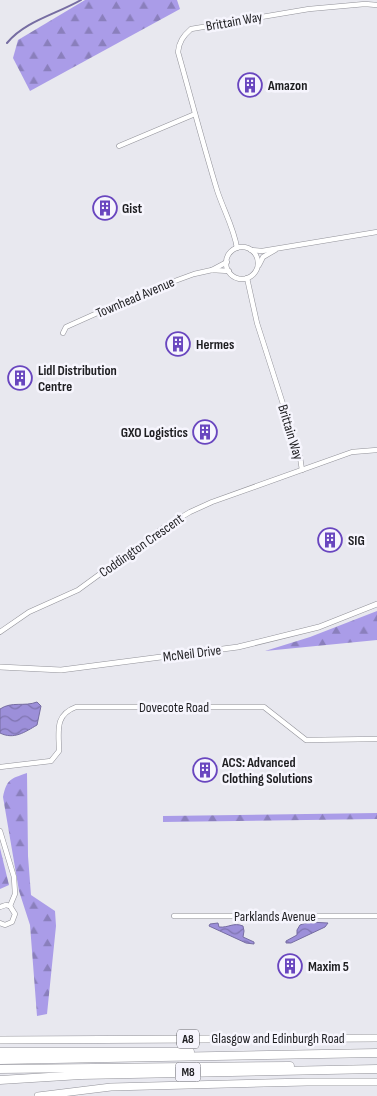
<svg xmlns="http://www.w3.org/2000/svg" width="377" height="1096" font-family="'Sofia Sans Condensed',sans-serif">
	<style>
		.forest { fill: url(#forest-firs) }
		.water { fill: url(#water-waves); stroke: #766da2 }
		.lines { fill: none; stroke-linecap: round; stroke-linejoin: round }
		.stream { stroke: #766da2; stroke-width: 2 }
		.minor-casing { stroke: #929299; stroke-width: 5.5 }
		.tertiary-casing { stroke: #929299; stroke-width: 6 }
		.trunk-casing { stroke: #929299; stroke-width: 8 }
		.motorway-casing { stroke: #929299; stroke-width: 9 }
		.minor { stroke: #fff; stroke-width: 4.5 }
		.tertiary { stroke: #fff; stroke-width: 5 }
		.trunk { stroke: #fff; stroke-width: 7 }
		.motorway { stroke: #fff; stroke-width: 8 }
		.labels { text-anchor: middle; stroke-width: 5; stroke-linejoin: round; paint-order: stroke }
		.shield { fill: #f6f5fd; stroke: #5f5e63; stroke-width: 1 }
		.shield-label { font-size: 12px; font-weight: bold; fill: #1e1e21 }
		.street-label { font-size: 14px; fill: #1e1e21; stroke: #f6f5fd }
		.poi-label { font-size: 14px; font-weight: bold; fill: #1e1e21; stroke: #f6f5fd; text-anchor: start }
	</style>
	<defs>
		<pattern id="forest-firs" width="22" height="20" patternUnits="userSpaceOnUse" patternTransform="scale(1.25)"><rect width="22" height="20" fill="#aa9ce8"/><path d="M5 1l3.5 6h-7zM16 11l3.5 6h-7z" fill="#8a7fbc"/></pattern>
		<pattern id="water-waves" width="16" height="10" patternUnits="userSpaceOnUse" patternTransform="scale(1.25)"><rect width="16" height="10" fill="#9c8fd9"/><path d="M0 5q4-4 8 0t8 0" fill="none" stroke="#7f74b0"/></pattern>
	</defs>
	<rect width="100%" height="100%" fill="#e8e8ef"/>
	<g class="forest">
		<path d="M85 0H177L180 9 30 91 13 58 18 40Z"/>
		<path d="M377 611V640L265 651 310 637Z"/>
		<path d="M27 773 28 856 31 895 55 911 56 926 47 1014 37 1016 30 925 19 891 3 797C7 779 10 779 27 773Z"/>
		<path d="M377 813V819L163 822V816Z"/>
		<path d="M0 848 9 885 0 889Z"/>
	</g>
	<g class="water">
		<path d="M37 702 41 706 37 725C25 732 14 740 0 733V709C12 701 24 707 37 702Z"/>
		<path d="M309 922 328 923 325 927 291 943H286V941L297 935V930L300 925Z"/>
		<path d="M218 923 219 927C229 928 233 922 243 926L244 931 243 937 254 942V944L246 943 209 926 210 924Z"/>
	</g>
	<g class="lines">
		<path class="stream" d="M7 43C25 21 57 14 81 0"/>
		<g class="minor-casing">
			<g id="minor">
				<path d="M119 146 195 114"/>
				<circle cx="242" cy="263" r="16"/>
				<path d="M237 248C234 228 223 209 217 190 203 144 191 98 178 52 179 42 183 36 191 29L309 9 365 4 377 5"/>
				<path d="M251 250 262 251 377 232"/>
				<path d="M259 265 263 257 275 250"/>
				<path d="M212 270 227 262"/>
				<path d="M247 278 257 323 300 457 302 470"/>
				<path d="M63 333 66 327 142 293 194 274 212 270 229 271"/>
				<path d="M0 632 29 612 78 590 163 528 190 512 212 502 352 452 377 450"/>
				<path d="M0 767 51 761 59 751C59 732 54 715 76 707H264L306 740 377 739"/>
				<path d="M0 831 14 877 15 894 10 906"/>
				<path d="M0 907 6 905 10 906 15 914 12 922 5 925 0 923"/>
				<path d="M174 916H377"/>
			</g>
		</g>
		<g class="tertiary-casing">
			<path id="tertiary" d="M0 667 61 670 238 647 319 627 377 604"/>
		</g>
		<g class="trunk-casing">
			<g id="trunk">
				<path d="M0 1040 377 1038"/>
				<path d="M38 1096 111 1087 307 1082H377"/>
			</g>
		</g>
		<g class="motorway-casing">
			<g id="motorway">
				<path d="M0 1052H190"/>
				<path d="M0 1060 377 1053"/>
				<path d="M0 1069 290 1066"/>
				<path d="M0 1080 81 1075 377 1069"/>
			</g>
		</g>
		<use href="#minor" class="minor"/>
		<use href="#tertiary" class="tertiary"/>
		<use href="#trunk" class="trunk"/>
		<use href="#motorway" class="motorway"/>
	</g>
	<defs>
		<g id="building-ring" transform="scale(1.25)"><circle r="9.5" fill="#f6f5fd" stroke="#6946bf" stroke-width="1.5"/><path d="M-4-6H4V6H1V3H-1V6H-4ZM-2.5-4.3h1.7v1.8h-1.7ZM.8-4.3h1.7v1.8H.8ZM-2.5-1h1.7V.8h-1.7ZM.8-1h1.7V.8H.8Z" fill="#6946bf"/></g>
	</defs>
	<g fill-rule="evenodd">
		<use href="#building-ring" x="250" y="85"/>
		<use href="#building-ring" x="105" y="208"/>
		<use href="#building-ring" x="178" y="344"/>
		<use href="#building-ring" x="20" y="378"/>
		<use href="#building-ring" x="205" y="432"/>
		<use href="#building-ring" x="330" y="540"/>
		<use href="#building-ring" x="205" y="770"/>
		<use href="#building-ring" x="290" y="966"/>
	</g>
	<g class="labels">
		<g class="shield">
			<rect x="177" y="1029.5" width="22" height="19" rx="4"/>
			<rect x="175.5" y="1062.5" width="25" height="19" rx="4"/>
		</g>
		<g class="shield-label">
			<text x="188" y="1043">A8</text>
			<text x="188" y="1076">M8</text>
		</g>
		<g class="street-label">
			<text transform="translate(234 21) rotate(-10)" y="5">Brittain Way</text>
			<text transform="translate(135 297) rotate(-23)" y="5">Townhead Avenue</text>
			<text transform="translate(291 432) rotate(73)" y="5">Brittain Way</text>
			<text transform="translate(141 545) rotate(-35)" y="5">Coddington Crescent</text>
			<text transform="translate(192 653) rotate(-7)" y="5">McNeil Drive</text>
			<text x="174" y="712">Dovecote Road</text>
			<text x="275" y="921">Parklands Avenue</text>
			<text x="278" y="1043">Glasgow and Edinburgh Road</text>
		</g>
		<g class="poi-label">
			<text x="268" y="90">Amazon</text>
			<text x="122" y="213">Gist</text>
			<text x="196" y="349">Hermes</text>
			<text x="38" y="375">Lidl Distribution<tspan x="38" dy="16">Centre</tspan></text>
			<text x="188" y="437" text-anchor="end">GXO Logistics</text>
			<text x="348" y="545">SIG</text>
			<text x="222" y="767">ACS: Advanced<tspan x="222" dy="16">Clothing Solutions</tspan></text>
			<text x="308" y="971">Maxim 5</text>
		</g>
	</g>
</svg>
